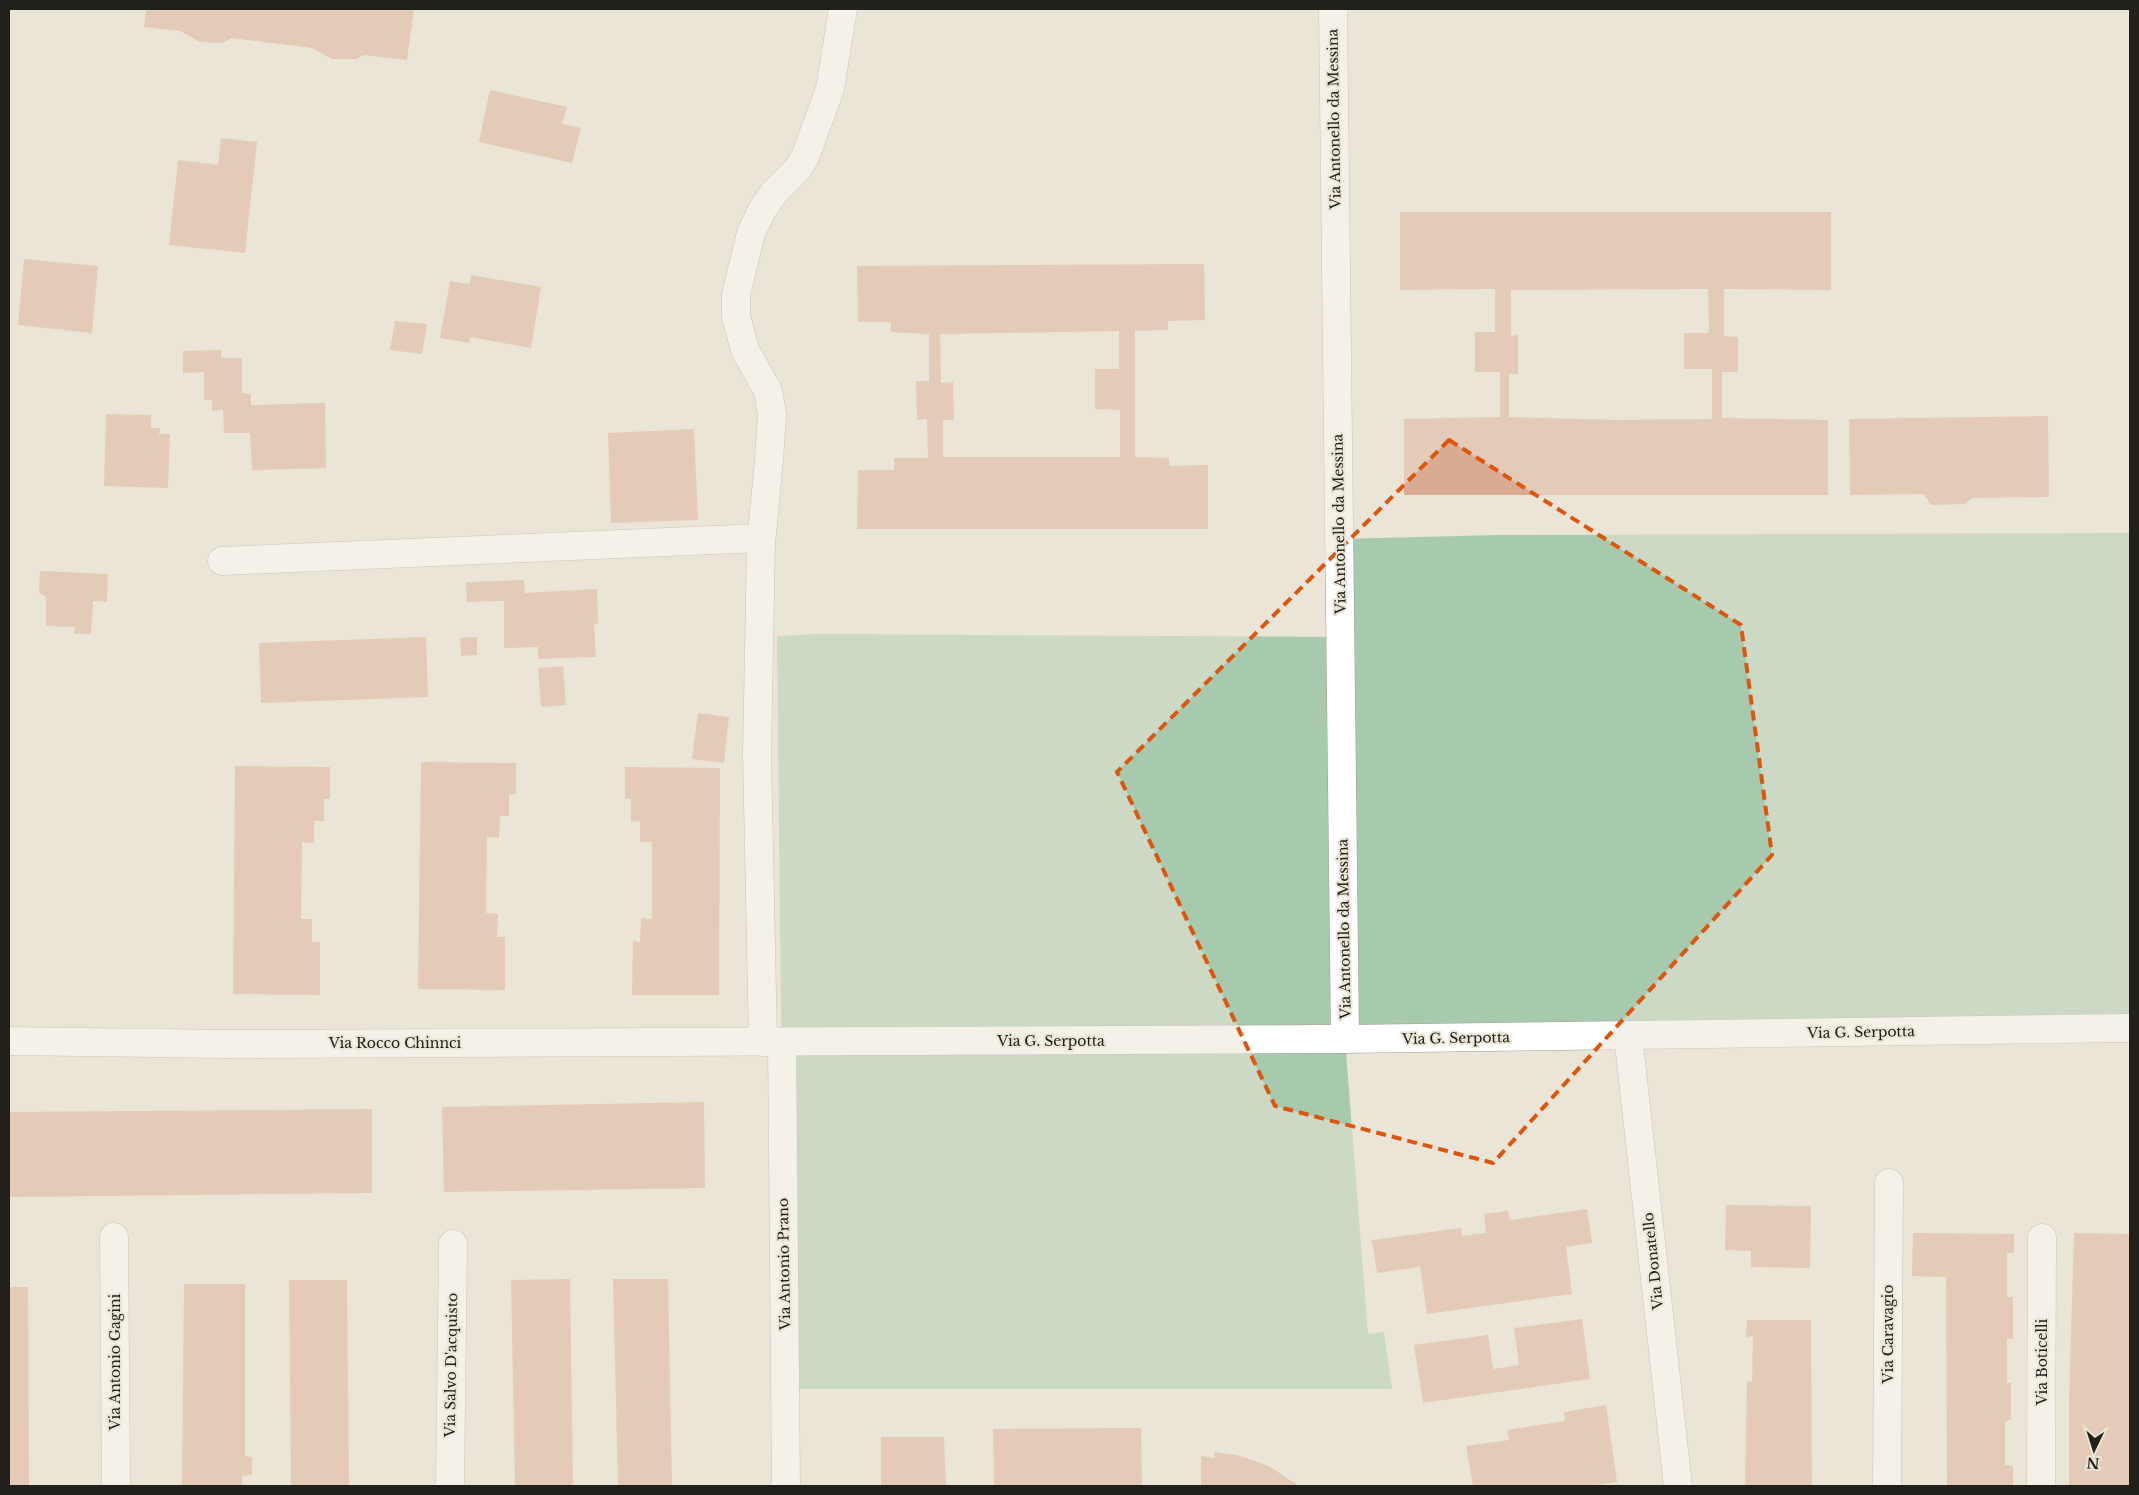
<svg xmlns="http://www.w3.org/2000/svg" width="2139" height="1495" font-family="'Libre Baskerville',serif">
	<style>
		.green { fill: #a7c9ad }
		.building { fill: #d9ab92; fill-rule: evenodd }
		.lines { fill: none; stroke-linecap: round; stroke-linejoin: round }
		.minor-casing { stroke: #a39e91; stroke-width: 29 }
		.minor { stroke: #fff; stroke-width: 28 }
		.marked { fill: none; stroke: #de560d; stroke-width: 4; stroke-dasharray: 10 6; stroke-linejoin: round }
		.labels { text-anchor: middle; stroke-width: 4; stroke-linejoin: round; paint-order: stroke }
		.street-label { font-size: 14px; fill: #22201b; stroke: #ebe5d7 }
	</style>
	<rect width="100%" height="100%" fill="#ebe5d7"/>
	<path class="green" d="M2130 533V1028L1345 1040 1368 1334 1384 1332 1392 1389H785L777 636 820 634 1340 637 1339 539 1499 535Z"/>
	<g class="building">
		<path d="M146 9H414L407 60 364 55 356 59H332L312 48 231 38 223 43 200 42 180 31 144 27Z"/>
		<path d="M490 90 567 107 562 124 581 128 572 163 479 142Z"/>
		<path d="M221 138 257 142 245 253 169 245 178 160 218 165Z"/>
		<path d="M1400 212H1831V290L1724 289V336L1738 337V372H1722V418L1828 420V495H1404V419L1500 417V372H1475V332H1495V289L1400 290ZM1708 289 1709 333H1684V369H1712V419L1618 420 1509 417V374H1518V335L1511 336V290Z"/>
		<path d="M24 259 98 266 92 333 18 325Z"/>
		<path d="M1204 264 1205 320 1168 321V330L1135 331V457L1169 458V466L1208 465V529H857L858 470H894V458H928L927 419 917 420 916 381H929V334L891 332V322H858L857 266ZM1119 331V369H1095V409L1120 410V457H943V420H954L953 382 941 383 940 334Z"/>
		<path d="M471 275 541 287 531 348 470 337 469 343 440 338 450 281 470 284Z"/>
		<path d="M395 321 427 324 422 354 390 350Z"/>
		<path d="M221 350V358H242V393L251 394V405L325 403 326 468 252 470 250 433H224L223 410 212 411V400H204V372L183 373V351Z"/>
		<path d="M106 414 151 415V428H160L159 434H170L168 488 104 486Z"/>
		<path d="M2048 416 2049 497 1972 498 1965 504 1931 505 1924 494 1850 495 1849 419Z"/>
		<path d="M694 429 698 520 611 523 608 433Z"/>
		<path d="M40 571 108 574 107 602 93 601 91 634H74L75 627 46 626V597L39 593Z"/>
		<path d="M524 580 525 593 597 589 598 624 594 623 596 657 538 659V647L504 648V601L467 602 466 582Z"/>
		<path d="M426 637 428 697 261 703 259 643Z"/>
		<path d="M477 637V655L461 656 460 638Z"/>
		<path d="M563 666 566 705 541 707 538 668Z"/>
		<path d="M698 713 729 717 724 763 692 759Z"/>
		<path d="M421 762 516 763V794H509V816H500L499 838 487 837 486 913 498 914 497 937H505V990L418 989Z"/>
		<path d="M235 766 330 767V799H324V821H314V843L302 842 301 919H312V942H320V995L233 994Z"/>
		<path d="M625 767 720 768 719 995H632L633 941 640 942 641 918 652 919V842H640V822L631 821V799H625Z"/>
		<path d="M704 1102 705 1188 444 1192 442 1107Z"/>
		<path d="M372 1109V1193L9 1197V1112Z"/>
		<path d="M1726 1205 1811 1206 1810 1268 1751 1267V1251L1725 1250Z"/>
		<path d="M1587 1209 1592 1243 1566 1247 1572 1294 1427 1314 1420 1267 1377 1273 1372 1240 1461 1228 1462 1236 1486 1233 1484 1214 1508 1211 1510 1220Z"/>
		<path d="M1913 1233 2014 1234V1253H2007V1297H2013V1339H2007V1383L2011 1382V1420L2005 1421V1465L2013 1466V1486H1947L1946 1277 1912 1276Z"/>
		<path d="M2074 1233 2130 1234V1486H2069V1403Z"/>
		<path d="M570 1279 573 1486H515L511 1280Z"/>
		<path d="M613 1279H668L672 1486H618Z"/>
		<path d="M289 1280H347L349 1486H291Z"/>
		<path d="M184 1284H245V1456L252 1457V1475L242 1476V1486H182Z"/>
		<path d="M9 1287H28L29 1486H9Z"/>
		<path d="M1582 1319 1590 1379 1423 1403 1414 1345 1488 1335 1493 1369 1519 1365 1514 1328Z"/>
		<path d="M1747 1320H1811L1812 1486H1745L1747 1381 1752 1382 1753 1336 1746 1337Z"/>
		<path d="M1606 1405 1617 1482 1589 1486H1473L1466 1446 1509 1440 1507 1430 1565 1421 1564 1412Z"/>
		<path d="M1141 1428 1142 1486H994L993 1429Z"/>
		<path d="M881 1437H944L946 1486H881Z"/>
		<path d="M1214 1452 1237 1455 1269 1466 1299 1486H1201V1456L1215 1458Z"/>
	</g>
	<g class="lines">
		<g class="minor-casing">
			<g id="minor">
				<path d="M1333 9 1345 1039"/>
				<path d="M222 561 761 538"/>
				<path d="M1628 1035 1678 1486"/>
				<path d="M9 1041 228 1044 1345 1039 2130 1028"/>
				<path d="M763 1042 757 754 761 544 769 460 772 414 768 391 745 350 736 316V295L751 233 762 210 773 194 797 170 805 157 830 89 843 9"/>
				<path d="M782 1042 786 1486"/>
				<path d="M114 1237 116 1486"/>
				<path d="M450 1486 453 1244"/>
				<path d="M1887 1486 1889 1183"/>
				<path d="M2041 1486 2042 1238"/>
			</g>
		</g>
		<use href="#minor" class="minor"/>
	</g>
	<path d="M0 0H2139V1495H0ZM1449 440 1741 625 1772 855 1493 1163 1275 1106 1117 772Z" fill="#ebe5d7" fill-opacity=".55" fill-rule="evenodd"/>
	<path class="marked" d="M1449 440 1741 625 1772 855 1493 1163 1275 1106 1117 772Z"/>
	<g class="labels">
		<g class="street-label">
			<text transform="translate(1334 119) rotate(-91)" y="5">Via Antonello da Messina</text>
			<text transform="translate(1339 524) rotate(-91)" y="5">Via Antonello da Messina</text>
			<text transform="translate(1344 929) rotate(-91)" y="5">Via Antonello da Messina</text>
			<text transform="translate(1861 1032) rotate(-1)" y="5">Via G. Serpotta</text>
			<text transform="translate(1456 1038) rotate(-1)" y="5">Via G. Serpotta</text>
			<text x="1051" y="1046">Via G. Serpotta</text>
			<text x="395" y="1048">Via Rocco Chinnci</text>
			<text transform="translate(1653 1261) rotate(-96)" y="5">Via Donatello</text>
			<text transform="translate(784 1264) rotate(-91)" y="5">Via Antonio Prano</text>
			<text transform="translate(1888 1334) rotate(-90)" y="5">Via Caravagio</text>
			<text transform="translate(115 1362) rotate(-90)" y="5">Via Antonio Gagini</text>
			<text transform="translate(2042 1362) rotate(-90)" y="5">Via Boticelli</text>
			<text transform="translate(451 1365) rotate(-89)" y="5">Via Salvo D'acquisto</text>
		</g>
	</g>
	<rect width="2139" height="1495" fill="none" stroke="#22201b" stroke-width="20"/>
	<g transform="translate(2094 1450) rotate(184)" stroke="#ebe5d7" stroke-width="4" paint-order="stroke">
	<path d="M0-4L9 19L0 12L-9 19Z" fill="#22201b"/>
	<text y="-8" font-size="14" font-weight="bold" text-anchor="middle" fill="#22201b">N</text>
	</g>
</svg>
